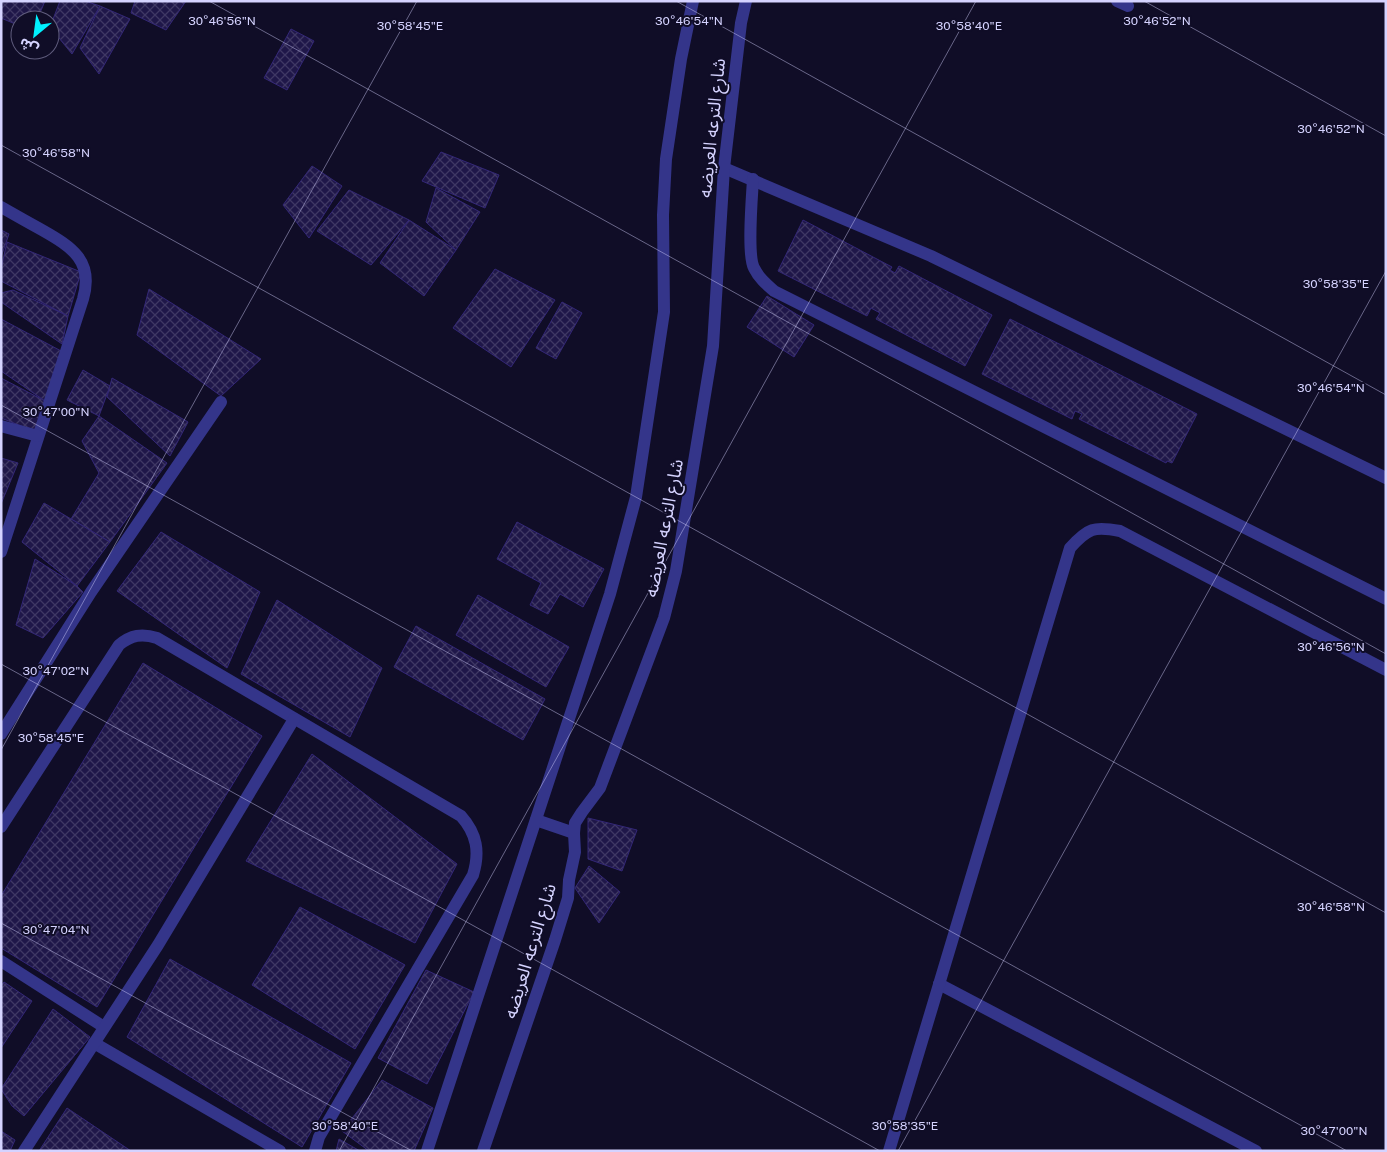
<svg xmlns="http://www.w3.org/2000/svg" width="1387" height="1152" font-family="'Public Sans','Noto Sans Arabic',sans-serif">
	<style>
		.building { fill: url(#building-cross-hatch); stroke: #332777 }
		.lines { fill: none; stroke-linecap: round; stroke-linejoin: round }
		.minor { stroke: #34358a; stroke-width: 12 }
		.ticks { fill: none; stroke: #d5d3ff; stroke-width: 1; stroke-opacity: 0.45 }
		.labels { text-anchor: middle; stroke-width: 4; stroke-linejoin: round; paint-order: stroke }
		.street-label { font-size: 18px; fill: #d5d3ff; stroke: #100d27 }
		.ticks-label { font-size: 12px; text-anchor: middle; fill: #d5d3ff; stroke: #100d27; stroke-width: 4; stroke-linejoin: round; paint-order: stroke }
	</style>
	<defs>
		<pattern id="building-cross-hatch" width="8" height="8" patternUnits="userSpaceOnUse" patternTransform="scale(1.25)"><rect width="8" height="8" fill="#1f1749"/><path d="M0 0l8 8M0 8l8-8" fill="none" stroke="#3f3864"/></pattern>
	</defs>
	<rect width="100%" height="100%" fill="#100d27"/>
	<g class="building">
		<path d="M1 1H45L37 20H20V26L1 18Z"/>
		<path d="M60 1H85L100 6 72 54 50 27Z"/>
		<path d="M135 1H186L166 30 131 13Z"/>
		<path d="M100 6 130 19 99 74 80 48Z"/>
		<path d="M291 29 314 41 287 90 264 78Z"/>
		<path d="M441 152 499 175 485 208 422 181Z"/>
		<path d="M312 166 342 186 309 238 283 205Z"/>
		<path d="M436 188 480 212 456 250 426 222Z"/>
		<path d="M349 190 409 220 371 265 317 231Z"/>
		<path d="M409 220 456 250 424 296 380 263Z"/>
		<path d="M803 220 892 267 890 270 895 273 899 266 992 315 965 366 876 319 880 313 871 308 867 316 778 271Z"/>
		<path d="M1 230 9 234 1 257Z"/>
		<path d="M7 242 81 272 68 316 1 281V269Z"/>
		<path d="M495 269 555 300 511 367 453 328Z"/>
		<path d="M149 289 261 359 221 396 137 335Z"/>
		<path d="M13 290 68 316 62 344 1 302V293Z"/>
		<path d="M767 296 814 325 794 357 747 327Z"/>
		<path d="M562 302 582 313 556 359 536 348Z"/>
		<path d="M1 319 63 352 45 401 1 371Z"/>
		<path d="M1010 319 1197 414 1172 463 1167 461 1166 463 1079 419 1082 414 1075 411 1072 419 982 374Z"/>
		<path d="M83 370 110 386 99 416 67 400Z"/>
		<path d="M1 378 45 401 34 431 1 418Z"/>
		<path d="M112 378 188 422 170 456 107 397Z"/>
		<path d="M99 416 167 463 110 542 71 519 99 473 82 441Z"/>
		<path d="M1 458 18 463 1 504Z"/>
		<path d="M44 503 110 542 77 586 22 542Z"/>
		<path d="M517 522 604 569 583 607 560 594 548 614 530 605 541 583 497 559Z"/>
		<path d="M161 532 260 592 227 668 117 591Z"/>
		<path d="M35 559 77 586 83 592 43 638 16 625Z"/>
		<path d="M478 595 569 647 546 687 456 635Z"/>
		<path d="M277 600 382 668 350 737 241 674Z"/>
		<path d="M416 626 545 699 523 740 394 667Z"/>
		<path d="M143 663 262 736 97 1007 1 948V896Z"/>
		<path d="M312 754 457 864 415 943 246 861Z"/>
		<path d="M588 818 637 830 622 871 588 859Z"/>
		<path d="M589 866 620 892 599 923 575 888Z"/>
		<path d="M300 907 405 965 355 1049 252 985Z"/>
		<path d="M170 959 351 1063 302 1147 127 1037Z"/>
		<path d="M426 970 474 992 427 1084 378 1058Z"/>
		<path d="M4 982 32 1001 1 1048V986Z"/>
		<path d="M53 1009 90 1037 24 1116 12 1106 1 1089Z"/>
		<path d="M382 1080 433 1108 414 1151H369L342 1131Z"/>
		<path d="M67 1108 131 1151H39Z"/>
		<path d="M1 1131 15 1140 10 1151H1Z"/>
		<path d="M339 1139 360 1151H336Z"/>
	</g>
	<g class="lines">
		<g class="minor">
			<path d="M1117 1 1128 6"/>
			<path d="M724 168 931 256 1386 478"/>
			<path d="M753 179C752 197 747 255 754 268 759 278 766 284 774 291L1386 599"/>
			<path d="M1 207C15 215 29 223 42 230 72 247 94 261 83 299L1 552"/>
			<path d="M1 426 38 436"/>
			<path d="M1 734 91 592 221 402"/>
			<path d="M536 820 574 833"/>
			<path d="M1 827 119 645C131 635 142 633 157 638L461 816C477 834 480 852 473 875L319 1137 315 1151"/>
			<path d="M1 961 104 1027"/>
			<path d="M939 984 1256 1151"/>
			<path d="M94 1043 280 1151"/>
			<path d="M24 1151 158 945 294 719"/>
			<path d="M427 1151 610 594 636 497 664 312 663 215 666 159 681 59 693 1"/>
			<path d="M483 1151 555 940 568 898 569 880 575 852 574 833 575 823 582 812 600 788 664 618 676 571 713 346 724 168 741 23 746 1"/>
			<path d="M889 1151 1070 548C1088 528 1094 526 1120 531L1386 670"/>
		</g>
	</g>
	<path class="ticks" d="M209 1 1386 654M676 1 1386 395M1144 1 1386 136M1 145 1386 913M1 405 1347 1151M1 664 880 1151M1 750 417 1M1 923 412 1151M339 1151 976 1M898 1151 1386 271"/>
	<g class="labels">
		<g class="street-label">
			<text transform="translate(712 128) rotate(-84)" y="6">شارع الترعه العريضه</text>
			<text transform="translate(664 528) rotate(-79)" y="6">شارع الترعه العريضه</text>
			<text transform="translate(530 951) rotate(-73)" y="6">شارع الترعه العريضه</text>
		</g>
	</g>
	<g class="ticks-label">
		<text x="222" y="25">30°46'56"N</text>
		<text x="1157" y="25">30°46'52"N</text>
		<text x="689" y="25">30°46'54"N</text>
		<text x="410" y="30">30°58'45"E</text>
		<text x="969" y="30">30°58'40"E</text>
		<text x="1331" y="133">30°46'52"N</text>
		<text x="56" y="157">30°46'58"N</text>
		<text x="1336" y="288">30°58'35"E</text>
		<text x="1331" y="392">30°46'54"N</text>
		<text x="56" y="416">30°47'00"N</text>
		<text x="1331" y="651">30°46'56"N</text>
		<text x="56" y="675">30°47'02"N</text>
		<text x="51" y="742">30°58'45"E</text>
		<text x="1331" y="911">30°46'58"N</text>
		<text x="56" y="934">30°47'04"N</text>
		<text x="345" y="1130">30°58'40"E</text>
		<text x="905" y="1130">30°58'35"E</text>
		<text x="1334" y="1135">30°47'00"N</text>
	</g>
	<rect width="1387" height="1152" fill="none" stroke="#d5d3ff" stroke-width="5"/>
	<g transform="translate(35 35) rotate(209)"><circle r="24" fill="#100d27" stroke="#5f5c7d"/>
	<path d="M0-4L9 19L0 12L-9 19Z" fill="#00f1fe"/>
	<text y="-8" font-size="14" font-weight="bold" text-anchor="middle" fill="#d5d3ff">ش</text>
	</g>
</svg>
